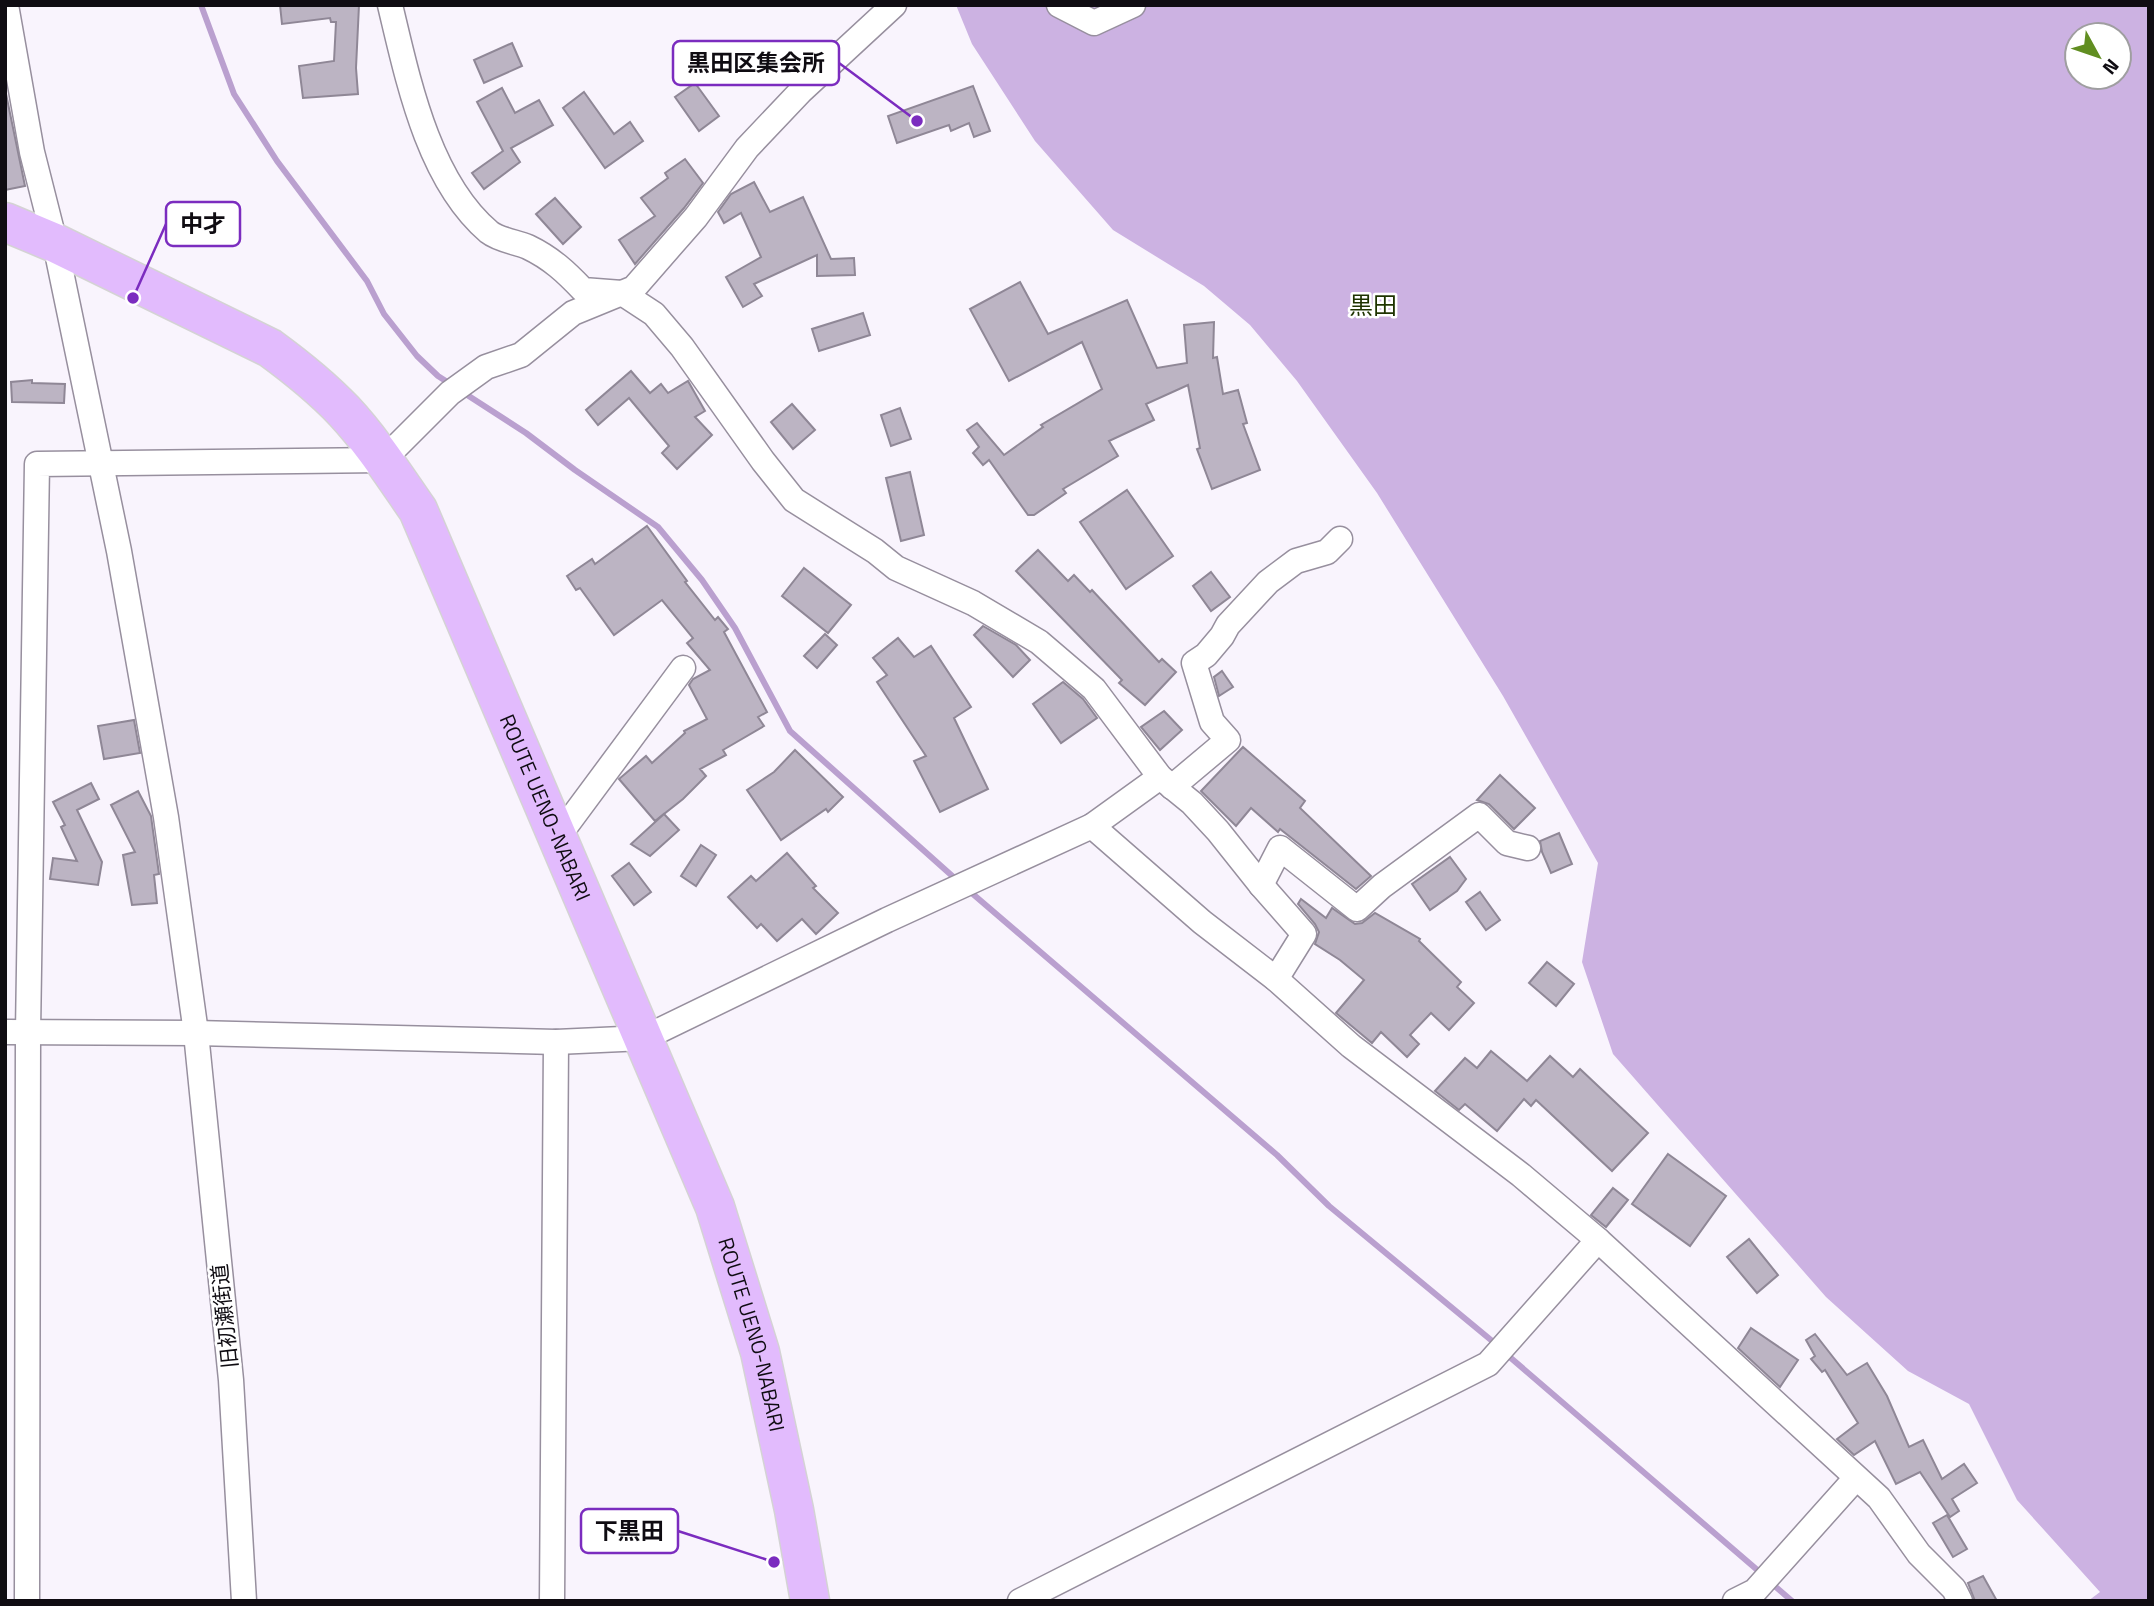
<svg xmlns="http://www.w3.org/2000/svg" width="2154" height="1606" font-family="'Titillium Web','Noto Sans JP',sans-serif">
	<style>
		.forest { fill: #ccb2e2; fill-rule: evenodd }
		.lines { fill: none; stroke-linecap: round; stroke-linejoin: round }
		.stream { stroke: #baa0cf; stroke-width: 6 }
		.building { fill: #bcb4c3; stroke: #8f8796; stroke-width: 2 }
		.minor-casing { stroke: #978f9e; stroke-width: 27 }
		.primary-casing { stroke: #d4d3d4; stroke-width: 41 }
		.minor { stroke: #fff; stroke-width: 24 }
		.primary { stroke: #e2bbfd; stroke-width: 38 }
		.labels { text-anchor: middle; stroke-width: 5; stroke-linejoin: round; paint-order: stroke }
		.street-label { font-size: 21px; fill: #0f0c12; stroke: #fff }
		.quarter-label { font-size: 24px; fill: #1e3300; stroke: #fff }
		.leader { fill: none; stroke: #7b2cbf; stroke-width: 2.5 }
		.callout-dot { fill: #7b2cbf; stroke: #fff; stroke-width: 2.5 }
		.callout { fill: #fff; stroke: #7b2cbf; stroke-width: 2.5 }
		.callout-label { font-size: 23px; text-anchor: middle; font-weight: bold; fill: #0f0c12 }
	</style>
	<rect width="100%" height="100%" fill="#f9f4fd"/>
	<path class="forest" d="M956 5H2149V1601H2088L2100 1592 2017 1500 1969 1404 1908 1371 1826 1297 1613 1054 1582 962 1598 863 1503 696 1377 493 1297 381 1250 325 1204 286 1113 230 1035 141 972 44ZM2077 35H2119V77H2077Z"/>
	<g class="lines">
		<g class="stream">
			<path d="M201 5 234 94 277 161 367 281 384 314 417 356 438 376 452 385"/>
			<path d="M461 391 526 433 575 470 658 527 702 580 735 628 790 731 959 882"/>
			<path d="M967 889 1277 1155 1329 1206 1497 1345"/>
			<path d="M1505 1353 1762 1574"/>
			<path d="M1770 1582 1792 1601"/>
		</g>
	</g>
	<g class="building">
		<path d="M280 5H359L356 68 358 94 303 98 299 66 334 61 336 22H331L330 18 282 24Z"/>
		<path d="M512 43 522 66 484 83 474 60Z"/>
		<path d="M695 83 719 116 699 131 675 97Z"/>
		<path d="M973 86 990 131 974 137 969 123 951 131 949 125 897 143 888 116Z"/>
		<path d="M502 88 515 113 539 100 553 125 511 148 520 162 484 189 472 173 503 151 477 102Z"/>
		<path d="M5 89 25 186 5 190Z"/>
		<path d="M584 92 614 134 630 122 643 141 605 168 563 108Z"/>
		<path d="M685 159 703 183 684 208 635 264 619 240 655 216 641 198 668 178 665 173Z"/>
		<path d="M754 182 770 212 803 197 831 259 854 258 855 275 817 276V255L754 284 762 296 743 307 726 277 761 257 741 213 724 223 718 212 731 194Z"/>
		<path d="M555 198 581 227 563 244 536 214Z"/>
		<path d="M1020 282 1048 334 1127 300 1157 368 1187 363 1184 325 1214 322 1213 358 1217 357 1223 394 1238 390 1247 423 1243 424 1260 470 1212 489 1197 449 1200 448 1188 385 1146 404 1154 420 1109 441 1118 456 1063 489 1066 493 1034 515H1028L989 460 983 465 973 453 979 447 967 430 977 423 1004 455 1043 427 1041 425 1102 389 1082 342 1009 381 970 309Z"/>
		<path d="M863 313 870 335 819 351 812 329Z"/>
		<path d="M631 371 650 393 661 384 668 393 688 381 705 411 695 417 712 435 677 469 662 453 669 446 629 398 598 425 586 410Z"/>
		<path d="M32 380V383L65 384 64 403 12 402 11 382Z"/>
		<path d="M792 404 815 430 793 449 771 422Z"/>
		<path d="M900 408 911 439 891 446 881 415Z"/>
		<path d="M910 472 924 535 901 541 886 478Z"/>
		<path d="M1127 490 1173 556 1126 589 1080 522Z"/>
		<path d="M647 526 687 581 685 582 715 620 718 617 728 629 724 632 767 712 758 717 764 726 723 750 726 755 700 769 706 776 683 799 655 821 619 779 646 756 652 763 685 733 684 731 707 719 689 685 693 679 710 670 687 643 693 638 662 600 614 635 580 588 576 590 567 576 592 559 595 564Z"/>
		<path d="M1038 550 1068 581 1074 575 1090 592 1092 590 1159 662 1162 659 1176 672 1145 705 1119 683 1122 680 1016 571Z"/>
		<path d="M804 568 851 605 828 633 782 596Z"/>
		<path d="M1211 572 1230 597 1211 611 1193 586Z"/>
		<path d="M983 626 1016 645 1030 660 1013 677 974 635Z"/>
		<path d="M825 634 837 645 817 668 804 656Z"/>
		<path d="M898 638 914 657 931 646 971 707 954 718 988 789 940 812 914 761 926 756 877 682 887 675 873 658Z"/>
		<path d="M1222 671 1233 687 1219 696 1214 677Z"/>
		<path d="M1063 682 1083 699 1097 718 1061 743 1033 704Z"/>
		<path d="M1164 711 1182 730 1160 750 1141 727Z"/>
		<path d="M134 720 140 753 104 759 98 726Z"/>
		<path d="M1243 747 1305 801 1300 808 1371 876 1356 889 1280 829 1278 832 1251 808 1236 826 1201 791Z"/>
		<path d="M795 750 843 797 828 812 826 809 781 840 747 790 774 772Z"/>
		<path d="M1500 775 1535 808 1514 829 1489 804 1477 800Z"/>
		<path d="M91 783 99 799 77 810 102 862 98 885 50 879 53 858 77 861 61 827 65 825 53 802Z"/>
		<path d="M138 791 151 816 159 874 154 875 157 903 132 905 123 855 135 852 111 805Z"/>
		<path d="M664 814 679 830 650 856 631 844Z"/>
		<path d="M1559 833 1572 864 1551 873 1542 852 1540 841Z"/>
		<path d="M701 845 716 855 696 886 681 876Z"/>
		<path d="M787 853 816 886 813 888 838 913 816 934 802 919 777 941 761 924 757 928 728 897 751 876 756 881Z"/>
		<path d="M1450 857 1466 879 1457 891 1430 910 1412 884Z"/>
		<path d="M629 863 651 892 634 905 612 876Z"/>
		<path d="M1480 892 1500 920 1486 930 1466 902Z"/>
		<path d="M1301 899 1326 918 1332 908 1355 924 1362 923 1375 913 1420 939 1419 941 1461 982 1457 987 1474 1003 1449 1030 1431 1013 1410 1035 1419 1044 1407 1057 1381 1032 1372 1043 1336 1013 1364 980 1340 960 1315 944 1319 932 1315 924 1298 904Z"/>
		<path d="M1547 962 1574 984 1556 1006 1529 983Z"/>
		<path d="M1491 1051 1527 1081 1550 1056 1573 1077 1580 1069 1648 1133 1612 1171 1536 1100 1531 1106 1524 1099 1497 1131 1465 1104 1459 1110 1435 1091 1465 1058 1477 1068Z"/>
		<path d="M1668 1154 1726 1196 1690 1246 1632 1204Z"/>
		<path d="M1613 1188 1628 1200 1606 1227 1591 1215Z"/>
		<path d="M1749 1239 1778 1275 1757 1293 1727 1257Z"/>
		<path d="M1751 1328 1798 1360 1780 1387 1738 1348Z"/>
		<path d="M1815 1334 1847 1375 1867 1363 1887 1396 1909 1447 1923 1440 1942 1479 1964 1464 1977 1483 1952 1499 1959 1511 1950 1517 1920 1472 1896 1484 1875 1441 1854 1455 1837 1439 1858 1423 1825 1370 1822 1372 1811 1359 1815 1356 1806 1340Z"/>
		<path d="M1947 1515 1967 1549 1953 1557 1933 1523Z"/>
		<path d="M1983 1576 1997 1601H1975L1968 1583Z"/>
	</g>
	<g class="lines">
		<g class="minor-casing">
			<g id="minor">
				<path d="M6 5 32 152 55 243 119 551 166 817 196 1033 231 1380 244 1601"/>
				<path d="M390 5C408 80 428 180 489 232 499 240 516 242 528 247 551 258 566 272 583 290L622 293 654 314 682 347 763 461 794 500 875 551 896 568 973 603 1039 642 1094 689 1160 777 1192 803 1218 831 1261 885 1304 934 1276 979"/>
				<path d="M1059 5 1094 23 1133 5"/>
				<path d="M1172 787 1228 740 1212 722 1194 663 1206 655 1222 636 1228 625 1268 582 1296 561 1327 552 1340 539"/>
				<path d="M1092 826 1202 922 1276 979 1351 1046 1521 1175 1598 1240 1879 1498 1919 1554 1954 1589 1960 1601"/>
				<path d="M557 838 683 668"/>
				<path d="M1261 885 1280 848 1357 909 1382 886 1479 815 1507 843 1528 848"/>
				<path d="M5 1032 196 1033 556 1042 644 1038 887 920 1092 826 1160 777"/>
				<path d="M27 1601 28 1032 37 464 383 460 450 393 486 367 521 355 573 313 634 288 696 217 747 148 801 91 894 5"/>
				<path d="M552 1601 556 1042"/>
				<path d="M1020 1601 1488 1364 1598 1240"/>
				<path d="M1735 1601 1755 1591 1856 1478"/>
			</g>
		</g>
		<g class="primary-casing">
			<g id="primary">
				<path id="s1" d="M5 222 55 243 270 348C296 367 322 388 344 411 372 441 395 477 418 510L715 1207 760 1352 794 1510 810 1601"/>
			</g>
		</g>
		<use href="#minor" class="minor"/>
		<use href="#primary" class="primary"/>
	</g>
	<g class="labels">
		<g class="street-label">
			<text dy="7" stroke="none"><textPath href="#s1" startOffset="838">ROUTE UENO-NABARI</textPath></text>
			<text transform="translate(225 1316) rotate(-96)" y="7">旧初瀬街道</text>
			<text dy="7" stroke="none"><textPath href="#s1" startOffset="1405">ROUTE UENO-NABARI</textPath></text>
		</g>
		<g class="quarter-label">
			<text x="1373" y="314">黒田</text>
		</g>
	</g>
	<path class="leader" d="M917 121L839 63M133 298L166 224M774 1562L678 1531"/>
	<g class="callout-dot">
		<circle cx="917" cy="121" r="7"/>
		<circle cx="133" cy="298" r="7"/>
		<circle cx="774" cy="1562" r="7"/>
	</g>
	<g class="callout">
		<rect x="673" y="41" width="166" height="44" rx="7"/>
		<rect x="166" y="202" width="74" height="44" rx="7"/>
		<rect x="581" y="1509" width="97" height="44" rx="7"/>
	</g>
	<g class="callout-label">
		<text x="756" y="71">黒田区集会所</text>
		<text x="203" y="232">中才</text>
		<text x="629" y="1539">下黒田</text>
	</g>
	<rect width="2154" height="1606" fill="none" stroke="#0f0c12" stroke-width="14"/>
	<g transform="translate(2098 56) rotate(130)"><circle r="33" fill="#ffffff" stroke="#9f9ea0" stroke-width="2"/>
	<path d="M0-5L12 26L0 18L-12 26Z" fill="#618e21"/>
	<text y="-10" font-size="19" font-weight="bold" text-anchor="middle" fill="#0f0c12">N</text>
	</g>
</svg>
